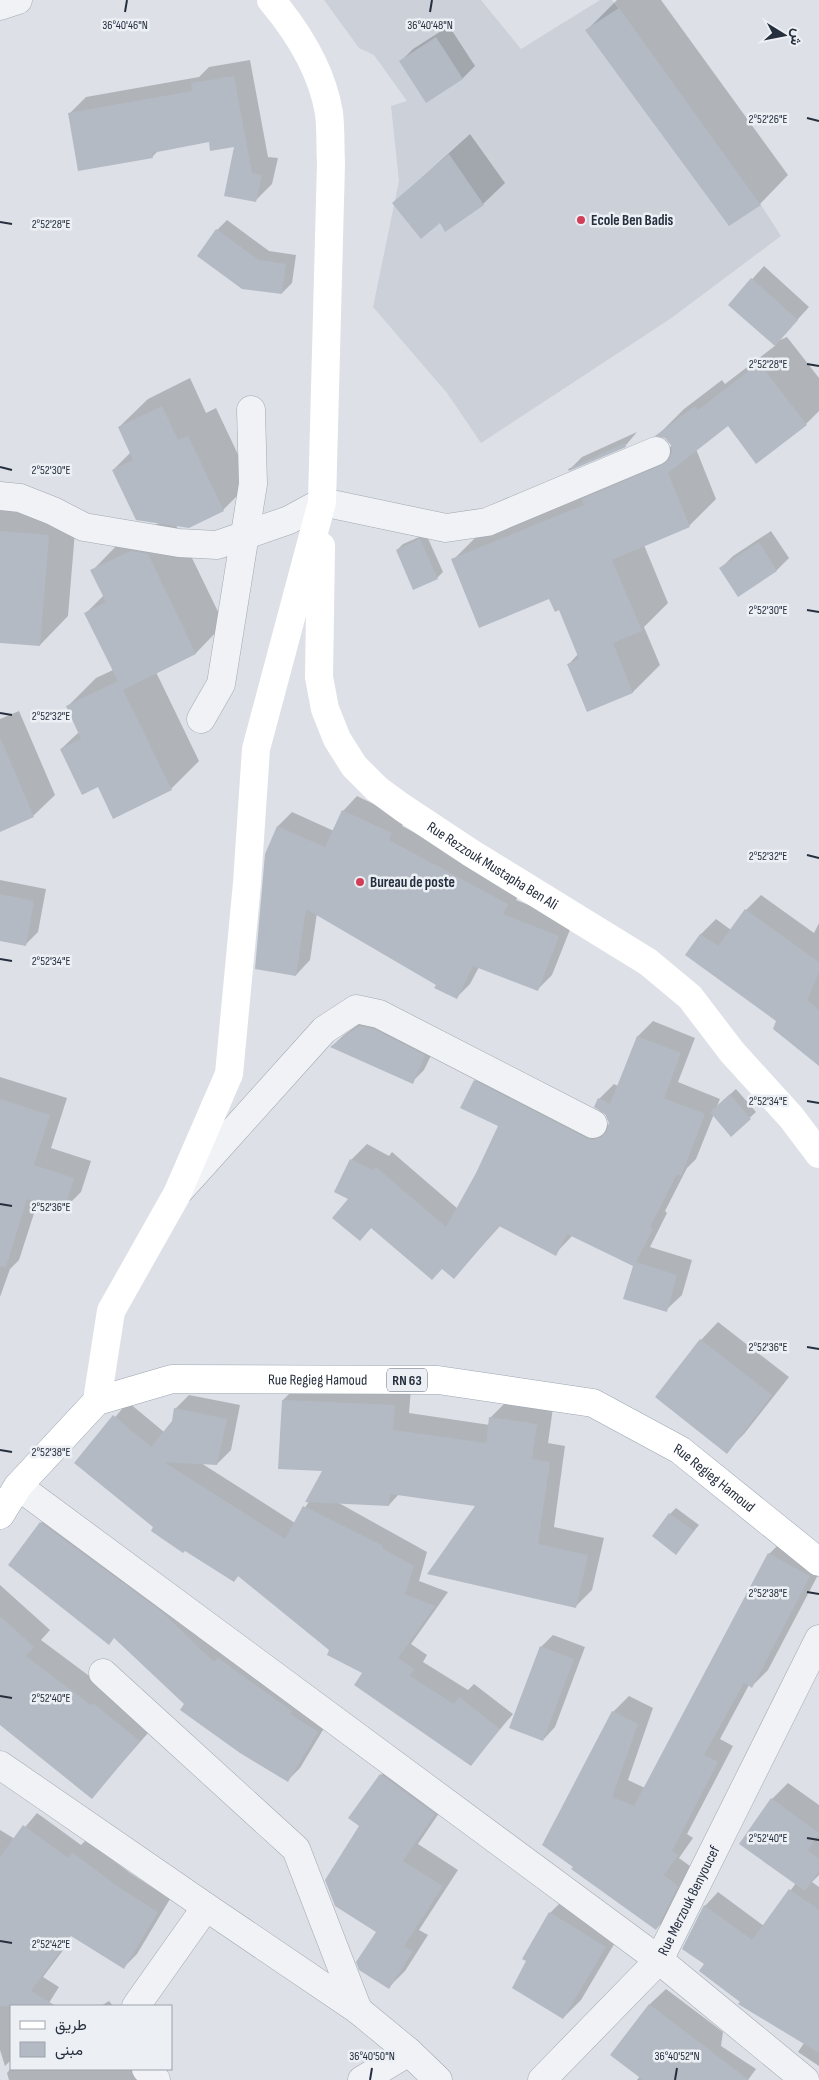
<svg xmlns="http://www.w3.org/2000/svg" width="819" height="2080" font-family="'Sofia Sans Condensed',Vazirmatn,sans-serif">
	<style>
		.built { fill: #cbd0d9 }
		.shadow { fill: #0003 }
		.building { fill: #b4bac4 }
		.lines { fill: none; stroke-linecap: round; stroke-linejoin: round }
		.street-casing { stroke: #a2a8b1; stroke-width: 29 }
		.primary-casing { stroke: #9ca6b3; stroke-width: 29 }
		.street { stroke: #f0f2f6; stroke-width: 28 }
		.secondary { stroke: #fff; stroke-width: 28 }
		.primary { stroke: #fff; stroke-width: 28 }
		.ticks { fill: none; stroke: #262f3e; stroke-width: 2 }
		.poi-dot { fill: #d03f57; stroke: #ecf0f5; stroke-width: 2 }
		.labels { text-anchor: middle; stroke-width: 5; stroke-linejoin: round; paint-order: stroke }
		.shield { fill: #ecf0f5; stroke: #616975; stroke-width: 1 }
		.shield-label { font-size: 14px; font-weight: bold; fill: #262f3e }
		.poi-label { font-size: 15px; font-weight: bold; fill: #262f3e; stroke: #ecf0f5; text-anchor: start }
		.street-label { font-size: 15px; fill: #262f3e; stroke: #ecf0f5 }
		.ticks-label { font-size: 12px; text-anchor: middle; fill: #262f3e; stroke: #ecf0f5; stroke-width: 5; stroke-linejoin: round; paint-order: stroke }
	</style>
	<rect width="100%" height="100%" fill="#dde1e7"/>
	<path class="built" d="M324 0H481L521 49 600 0H612L761 205 781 236 670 319 481 443 447 393 373 307 399 181 391 106 407 101 374 55 359 48Z"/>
	<g class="shadow">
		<path d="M617 0H661L788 175 760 204 587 30Z"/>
		<path d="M449 26 475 66 463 78 427 101 401 61 413 49Z"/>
		<path d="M250 60 268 157 278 158 272 184 255 201 236 146 210 141 159 150 152 157 69 114 86 97 199 77 209 67Z"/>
		<path d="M470 134 505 183 483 204 440 221 394 203Z"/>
		<path d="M227 220 269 251 296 255 292 283 282 293 217 230Z"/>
		<path d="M764 266 809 307 778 341 787 337 819 378V411L806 424 756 462 728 424 696 449 716 499 689 526 644 545 668 603 644 627 660 665 633 692 587 711 569 664 578 654 560 608 550 597 453 560 480 533 672 446 666 437 658 435 684 409 722 380 725 384 776 345 729 305Z"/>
		<path d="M190 378 206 413 216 408 251 482 223 510 176 525 224 624 196 653 156 672 199 761 171 789 99 786 61 749 79 732 67 707 96 678 113 670 86 613 104 595 92 571 120 542 161 522 113 470 131 452 119 427 148 399Z"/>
		<path d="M637 432 626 445 570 469 582 457Z"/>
		<path d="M6 502 77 507 68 616 40 645 0 642V508Z"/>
		<path d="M771 531 789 558 777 570 721 568 733 556Z"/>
		<path d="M426 534 443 572 437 578 397 550 403 544Z"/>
		<path d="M19 711 55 795 33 816 0 817V719Z"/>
		<path d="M357 796 405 819 402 826 522 889 516 900 573 922 552 975 538 989 479 967 470 984 456 998 438 984 317 913 310 960 296 975 278 826 292 812 334 831 343 811Z"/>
		<path d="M0 880 46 889 38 932 25 945 0 940Z"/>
		<path d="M761 895 814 933 819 923V1065L778 1020 687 954 701 934 716 919 731 930 746 910Z"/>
		<path d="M372 1014 437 1043 424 1070 412 1082 332 1046 344 1035Z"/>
		<path d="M653 1021 695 1038 678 1082 720 1099 717 1106 736 1089 756 1112 731 1135 714 1114 696 1159 687 1168 665 1211 667 1213 650 1247 692 1260 682 1295 666 1310 634 1266 573 1235 555 1254 501 1225 454 1277 443 1268 372 1227 360 1239 350 1199 335 1191 351 1160 367 1144 389 1156 392 1152 458 1209 477 1174 500 1125 475 1081 490 1066 602 1123 610 1125 599 1099 614 1084 618 1086 638 1036Z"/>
		<path d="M0 1077 67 1098 51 1148 91 1161 81 1192 64 1209 38 1201 19 1260 10 1269 0 1297Z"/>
		<path d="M718 1322 789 1377 744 1434 726 1452 701 1340Z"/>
		<path d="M299 1384 411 1389 409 1413 490 1425V1418L507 1401 553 1408 548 1443 565 1446 554 1527 604 1538 592 1590 575 1607 477 1505 399 1494 389 1505 337 1502 427 1552 419 1581 448 1592 411 1644 427 1655 423 1662 468 1690 474 1684 513 1714 471 1764 364 1673 331 1650 239 1575 234 1581 155 1527 76 1463 128 1402 164 1432 173 1421 175 1409 189 1395 240 1405 231 1450 217 1464 201 1463 295 1523 310 1500 324 1470 283 1400Z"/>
		<path d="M676 1508 699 1525 676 1553 670 1514Z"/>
		<path d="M53 1511 329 1720 300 1768 288 1780 186 1704 114 1637 10 1565 41 1523Z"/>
		<path d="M785 1538 819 1573 768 1670 752 1686 749 1685 720 1739 733 1746 687 1834 693 1838 679 1858 694 1869 672 1913 656 1929 573 1869 613 1712 629 1696 653 1708 628 1780 645 1788 769 1554Z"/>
		<path d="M0 1585 50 1630 41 1640 155 1725 92 1797 0 1724Z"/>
		<path d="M553 1635 585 1647 555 1727 543 1740 541 1647Z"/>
		<path d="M397 1759 450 1797 418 1844 458 1870 419 1930 428 1935 405 1971 389 1987 377 1931 361 1825 381 1775Z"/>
		<path d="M788 1783 819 1805V1875L812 1882 819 1887V2066L798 2052 804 2043 741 2002 705 1964 684 1948 705 1906 718 1892 764 1926 796 1883 772 1799Z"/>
		<path d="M37 1813 81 1845 86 1840 130 1873 170 1899 137 1954 124 1967 62 1929 70 1941 43 1977 59 1987 47 2006H11V2060L5 2066 0 2050V1830L15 1839Z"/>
		<path d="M568 1895 623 1929 581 2000 563 2018 528 1961 550 1913Z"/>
		<path d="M666 1989 723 2032 721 2046 756 2069 748 2080H637L640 2076 612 2055 650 2004Z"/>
		<path d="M109 2001 113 2006H101Z"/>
		<path d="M11 2068 150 2069 158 2080H9L7 2073Z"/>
	</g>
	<g class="building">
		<path d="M619 8 761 205 729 226 585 30Z"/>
		<path d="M436 37 463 79 426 103 399 61Z"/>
		<path d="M234 76 252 173 262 175 256 202 224 196 234 147 210 151 209 142 152 153 153 158 78 171 68 113 192 91 191 83Z"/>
		<path d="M449 154 484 205 445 232 440 223 421 239 392 203Z"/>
		<path d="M216 229 259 260 286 264 282 294 242 289 197 256Z"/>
		<path d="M751 278 798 320 775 346 728 305Z"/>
		<path d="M759 363 807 425 756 464 728 426 668 473 690 527 612 560 642 631 613 643 633 693 587 712 567 664 579 659 559 610 555 612 549 599 479 628 451 559 584 505 582 499 662 465 669 460 672 452 671 445 665 438 655 436 695 406 698 410Z"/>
		<path d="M162 406 178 440 188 436 224 511 189 528 136 520 112 470 133 460 118 427Z"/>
		<path d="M625 443 626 447 569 471 568 469Z"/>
		<path d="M0 531 49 535 40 646 0 643Z"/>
		<path d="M420 539 438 579 413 590 396 550Z"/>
		<path d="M759 542 777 571 738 597 719 568Z"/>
		<path d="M131 551 148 554 196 654 123 690 172 790 113 819 98 787 82 795 60 749 81 739 66 706 118 681 84 613 106 602 90 570Z"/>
		<path d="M0 737 34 817 0 832Z"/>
		<path d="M342 810 392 833 389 840 508 904 503 914 559 936 538 991 473 966 457 999 434 988 436 985 306 909 296 976 255 969 265 854 277 826 325 847Z"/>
		<path d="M0 894 34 901 26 946 0 941Z"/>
		<path d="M745 909 819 962V972L807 1000 819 1010V1066L773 1029 776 1021 685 955 700 934 718 946Z"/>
		<path d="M359 1026 374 1029 425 1055 413 1084 330 1047Z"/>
		<path d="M637 1036 681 1053 664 1098 705 1114 681 1176 677 1174 650 1227 653 1228 636 1262 677 1275 667 1312 623 1299 633 1266 567 1234 556 1256 499 1226 454 1279 442 1269 432 1280 371 1228 360 1241 332 1218 348 1199 334 1192 350 1159 373 1170 376 1167 446 1227 476 1173 498 1126 460 1108 474 1080 586 1138 593 1140 601 1137 607 1131 609 1123 606 1115 594 1107 598 1098 610 1104Z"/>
		<path d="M730 1094 751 1119 731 1137 710 1112Z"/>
		<path d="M0 1099 50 1115 34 1165 74 1178 64 1210 27 1199 6 1267 0 1266Z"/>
		<path d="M700 1339 772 1395 727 1454 655 1397Z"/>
		<path d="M282 1400 395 1405 393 1430 486 1443 489 1417 537 1424 532 1459 550 1462 538 1544 588 1555 576 1608 427 1574 475 1506 390 1494 389 1506 305 1502 322 1471 278 1469Z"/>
		<path d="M174 1408 227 1419 217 1465 164 1462 285 1539 303 1506 383 1546 382 1548 414 1566 405 1594 435 1606 398 1658 414 1669 410 1676 454 1704 459 1697 500 1729 471 1766 354 1685 362 1673 327 1655 329 1650 238 1576 234 1582 185 1551 183 1553 151 1531 153 1527 74 1463 113 1415 151 1447 172 1421Z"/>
		<path d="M669 1513 694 1531 676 1555 652 1536Z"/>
		<path d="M40 1522 161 1611 214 1662 218 1658 292 1711 290 1714 318 1732 288 1782 240 1753 180 1710 184 1704 114 1638 109 1645 8 1565Z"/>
		<path d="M768 1553 810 1576 752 1688 744 1683 704 1755 718 1762 672 1851 678 1855 664 1875 678 1886 656 1930 571 1869 573 1867 542 1845 612 1711 638 1724 612 1797 634 1806Z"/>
		<path d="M0 1616 34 1647 26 1656 91 1705 93 1703 140 1741 92 1799 0 1725Z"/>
		<path d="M540 1646 574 1659 543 1741 509 1728Z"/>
		<path d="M380 1774 435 1814 403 1861 443 1886 404 1946 413 1951 389 1989 359 1970 356 1962 376 1932 335 1906 325 1880 359 1826 348 1818Z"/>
		<path d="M771 1798 819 1833 808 1851 819 1859V1871L805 1891 739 1844Z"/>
		<path d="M23 1825 68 1858 72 1852 117 1886 158 1912 124 1969 71 1936 31 1991 56 2006H0V1857Z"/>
		<path d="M789 1889 819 1910V2053L738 2004 740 2002 699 1971 704 1964 682 1949 704 1905 752 1940Z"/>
		<path d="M549 1912 606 1947 563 2019 512 1988 526 1961 522 1959Z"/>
		<path d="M649 2004 749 2080H643L610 2055Z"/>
	</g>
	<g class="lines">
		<g class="street-casing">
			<g id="street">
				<path d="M0 6 18 0"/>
				<path d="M0 496 20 498 53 511 84 527 179 543 217 545 289 520 322 502 446 528 487 522 656 451"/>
				<path d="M201 719 221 684 253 484 251 410"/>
				<path d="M181 1189 324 1030 356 1009 379 1014 593 1124"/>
				<path d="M18 1486 659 1960 805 2080"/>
				<path d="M103 1673 296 1849 358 2010"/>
				<path d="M0 1765 206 1907 136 2006"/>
				<path d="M206 1907 358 2010 409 2052"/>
				<path d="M146 2069 156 2080"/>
				<path d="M362 2080 409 2052 438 2080"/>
				<path id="s1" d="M542 2080 659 1960 819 1639"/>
			</g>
		</g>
		<g class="primary-casing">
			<g id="primary">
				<path id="s3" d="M0 1515 18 1486 97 1401 172 1379 438 1380 593 1403 680 1450 819 1562"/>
			</g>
		</g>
		<use href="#street" class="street"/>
		<g class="secondary">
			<path id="s2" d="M321 546 319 677 325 709 337 739 354 766 377 789 403 808 471 853 648 962 690 997 732 1052 791 1117 819 1154"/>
			<path d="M97 1401 111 1311 177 1194 229 1074 247 883 256 749 322 502 331 163C330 146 331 129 329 113 322 71 298 32 271 0"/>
		</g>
		<use href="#primary" class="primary"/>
	</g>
	<path class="ticks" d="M125 12 127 0M430 12 432 0M807 118 819 121M0 222 12 224M807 364 819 366M0 467 12 470M807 610 819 612M0 713 12 715M807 855 819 858M0 959 12 961M807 1101 819 1103M0 1204 12 1206M807 1347 819 1349M0 1450 12 1452M807 1592 819 1594M0 1696 12 1698M807 1838 819 1840M0 1941 12 1943M370 2080 372 2068M675 2080 677 2068"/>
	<g class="poi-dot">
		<circle cx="581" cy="220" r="5"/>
		<circle cx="360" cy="882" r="5"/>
	</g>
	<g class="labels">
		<rect class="shield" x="387" y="1368.5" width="40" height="23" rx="4"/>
		<g class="shield-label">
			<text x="407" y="1385">RN 63</text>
		</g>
		<g class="poi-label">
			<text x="591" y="225">Ecole Ben Badis</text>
			<text x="370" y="887">Bureau de poste</text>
		</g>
		<g class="street-label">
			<text dy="5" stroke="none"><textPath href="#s2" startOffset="399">Rue Rezzouk Mustapha Ben Ali</textPath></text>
			<text dy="5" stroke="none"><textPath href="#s3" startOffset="374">Rue Regieg Hamoud</textPath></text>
			<text dy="5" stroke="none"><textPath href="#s3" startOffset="794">Rue Regieg Hamoud</textPath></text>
			<text dy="5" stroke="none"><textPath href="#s1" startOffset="234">Rue Merzouk Benyoucef</textPath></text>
		</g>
	</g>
	<g class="ticks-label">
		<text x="125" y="29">36°40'46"N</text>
		<text x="430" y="29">36°40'48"N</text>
		<text x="768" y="123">2°52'26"E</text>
		<text x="51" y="228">2°52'28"E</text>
		<text x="768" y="368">2°52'28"E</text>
		<text x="51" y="474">2°52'30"E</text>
		<text x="768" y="614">2°52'30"E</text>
		<text x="51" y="720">2°52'32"E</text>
		<text x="768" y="860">2°52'32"E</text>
		<text x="51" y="965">2°52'34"E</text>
		<text x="768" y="1105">2°52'34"E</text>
		<text x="51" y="1211">2°52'36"E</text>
		<text x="768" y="1351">2°52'36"E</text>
		<text x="51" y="1456">2°52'38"E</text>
		<text x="768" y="1597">2°52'38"E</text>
		<text x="51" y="1702">2°52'40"E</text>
		<text x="768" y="1842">2°52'40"E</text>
		<text x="51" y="1948">2°52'42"E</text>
		<text x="372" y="2060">36°40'50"N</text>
		<text x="677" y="2060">36°40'52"N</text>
	</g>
	<rect x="10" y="2005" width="162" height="65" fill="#ecf0f5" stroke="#9da3ac"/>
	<rect x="20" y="2021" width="25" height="8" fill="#ffffff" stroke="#9da3ac"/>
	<text x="55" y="2030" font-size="15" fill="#262f3e">طريق</text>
	<rect x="20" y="2042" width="25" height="15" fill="#b4bac4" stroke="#9da3ac"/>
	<text x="55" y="2055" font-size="15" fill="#262f3e">مبنى</text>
	<g transform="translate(784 35) rotate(100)" stroke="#ecf0f5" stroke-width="4" paint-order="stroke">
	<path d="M0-4L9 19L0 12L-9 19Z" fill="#262f3e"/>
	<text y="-8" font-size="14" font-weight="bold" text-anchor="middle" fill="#262f3e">ش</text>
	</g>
</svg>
